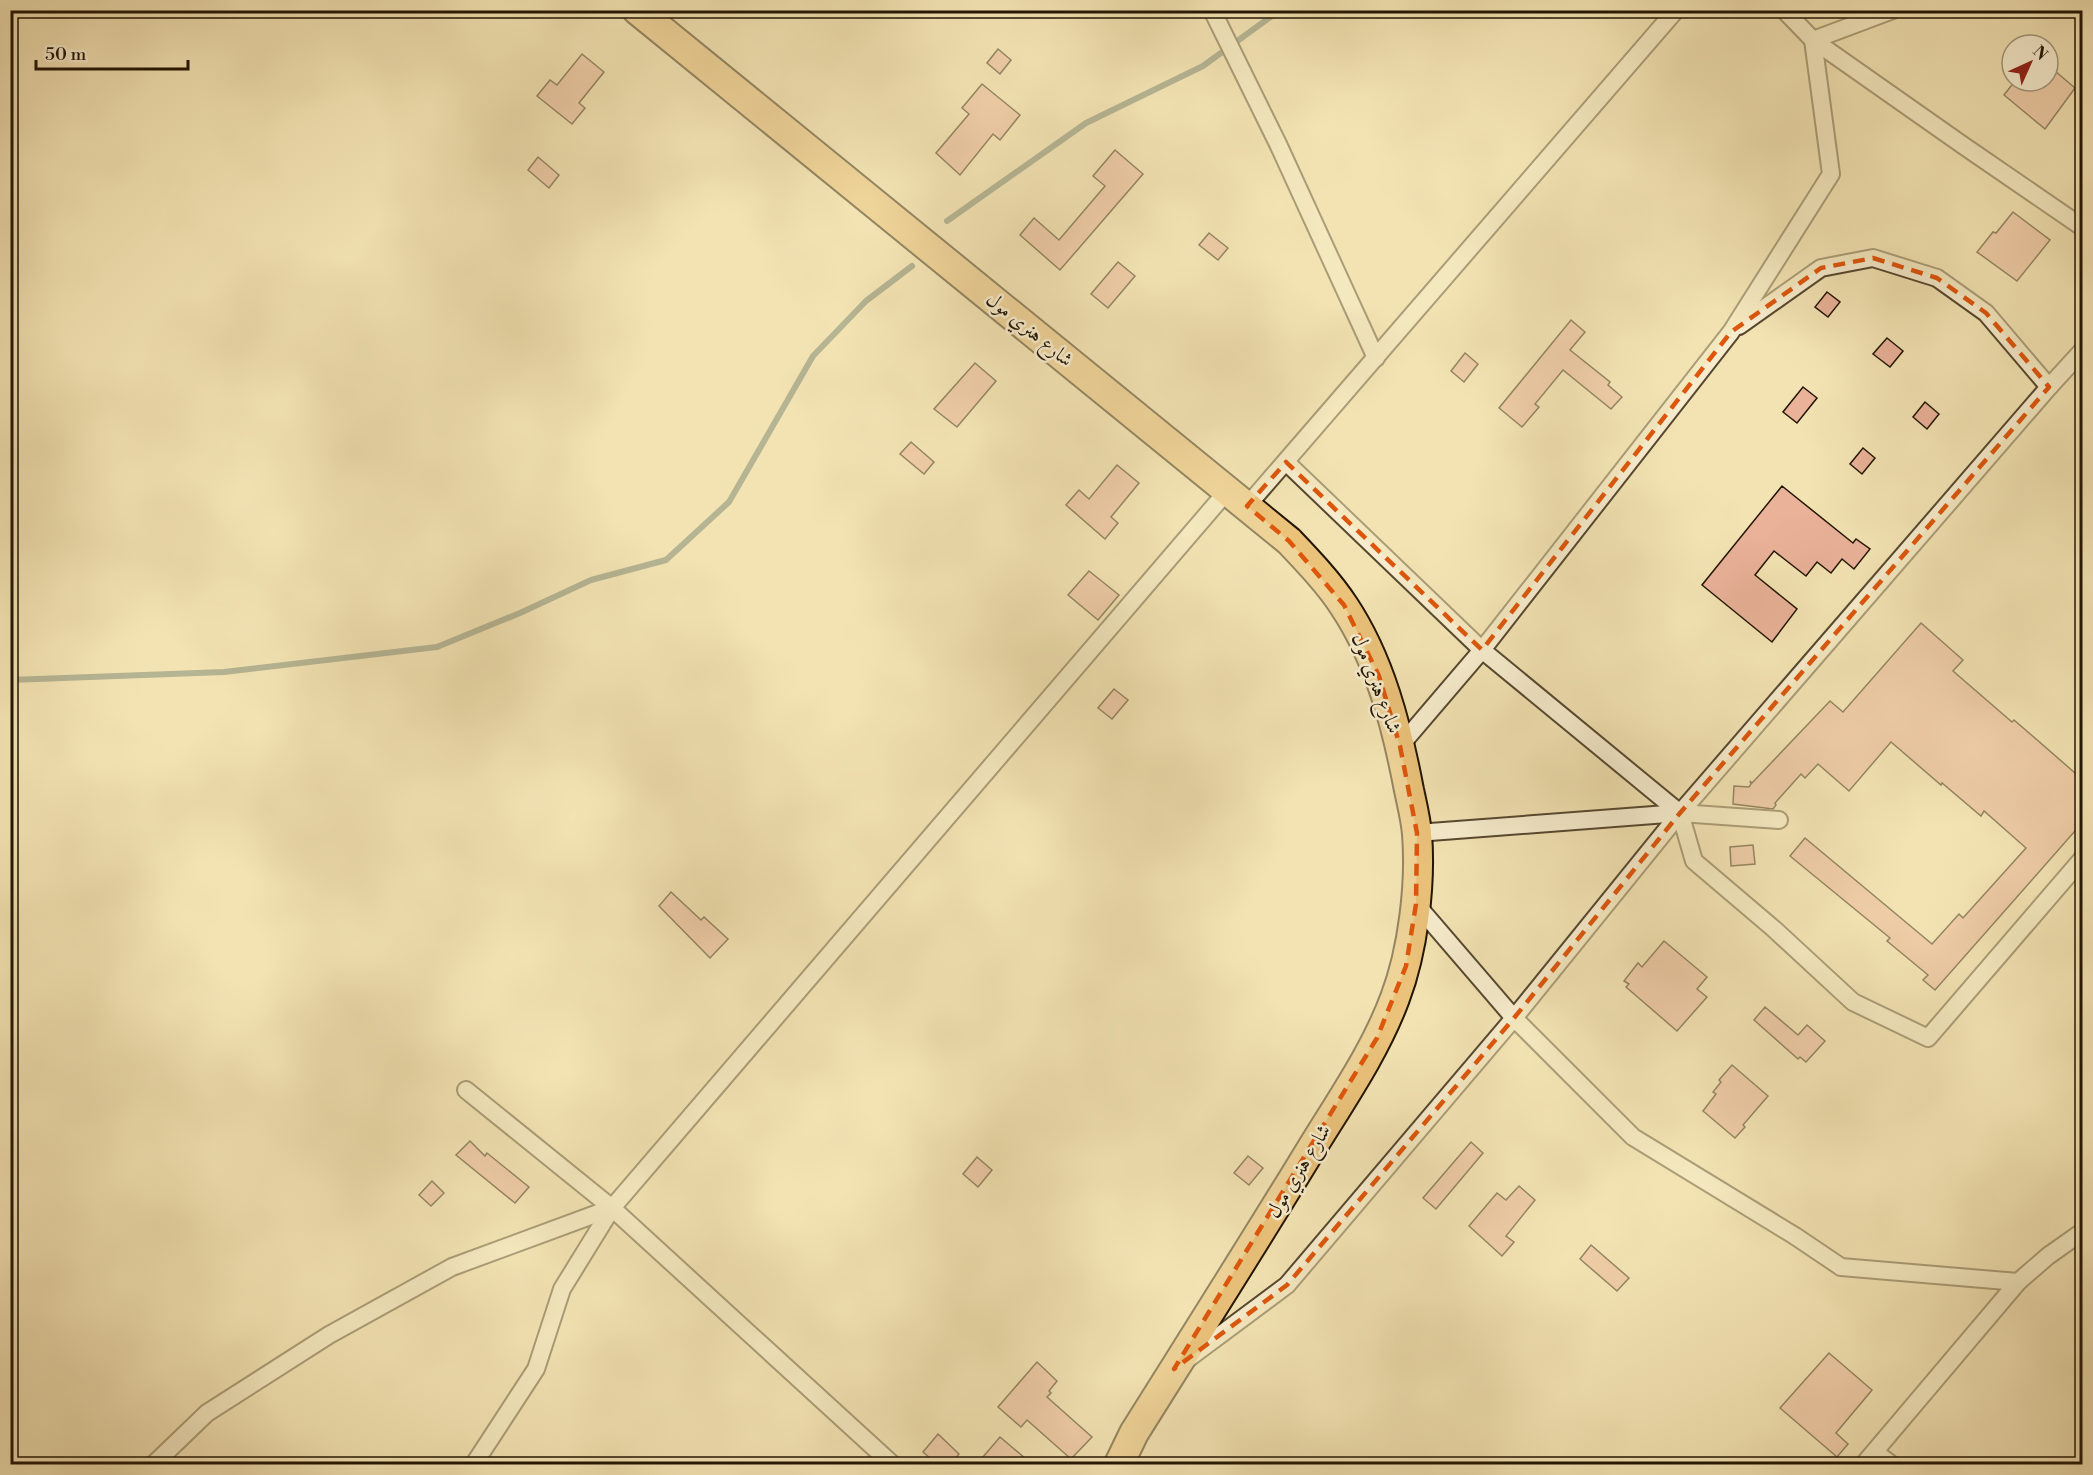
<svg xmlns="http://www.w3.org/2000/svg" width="2093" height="1475" font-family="'Libre Bodoni',Amiri,serif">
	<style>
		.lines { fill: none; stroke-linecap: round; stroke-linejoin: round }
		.stream { stroke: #6c7a6d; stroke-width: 6 }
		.building { fill: #eab299; stroke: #221503; stroke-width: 1.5 }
		.minor-casing { stroke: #56482f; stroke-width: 20 }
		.trunk-casing { stroke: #221503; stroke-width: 32 }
		.minor { stroke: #f7edce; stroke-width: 16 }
		.trunk { stroke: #eac27a; stroke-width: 28 }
		.marked { fill: none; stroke: #de560c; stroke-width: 4.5; stroke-dasharray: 12 8; stroke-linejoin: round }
		.labels { text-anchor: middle; stroke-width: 5; stroke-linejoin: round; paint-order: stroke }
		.street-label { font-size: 20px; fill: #221503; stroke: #f7edce }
	</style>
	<rect width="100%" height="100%" fill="#f3e3b3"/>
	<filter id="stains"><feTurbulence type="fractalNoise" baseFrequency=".00333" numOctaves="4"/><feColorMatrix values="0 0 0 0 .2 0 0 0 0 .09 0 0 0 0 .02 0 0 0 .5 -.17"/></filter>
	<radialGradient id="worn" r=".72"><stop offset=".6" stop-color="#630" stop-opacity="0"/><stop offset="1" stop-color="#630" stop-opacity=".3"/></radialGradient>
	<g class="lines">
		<g class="stream">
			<path d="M947 221 1086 123 1203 66 1280 10"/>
			<path d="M10 680 224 672 437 647 520 613 591 580 666 560 729 502 813 356 866 301 912 266"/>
		</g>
	</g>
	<g class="building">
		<path d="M998 49 1011 60 1000 74 987 63Z"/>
		<path d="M582 54 604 72 579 103 585 108 572 124 537 96 550 80 557 85Z"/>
		<path d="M2048 65 2075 88 2045 129 2004 95 2015 81H2048Z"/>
		<path d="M982 84 1020 115 1000 140 993 134 960 175 936 153 969 114 962 108Z"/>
		<path d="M1115 150 1143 174 1060 270 1020 235 1034 218 1059 240 1105 186 1093 176Z"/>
		<path d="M538 157 559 175 549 188 528 170Z"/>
		<path d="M2013 212 2050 240 2017 281 1977 252 1993 232 1996 233Z"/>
		<path d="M1209 233 1228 248 1218 260 1199 245Z"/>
		<path d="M1118 262 1135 276 1108 308 1091 294Z"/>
		<path d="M1827 292 1840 302 1828 317 1815 307Z"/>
		<path d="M1571 320 1585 332 1570 350 1610 382 1608 385 1622 397 1611 409 1563 370 1535 404 1539 407 1522 427 1499 408Z"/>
		<path d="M1887 338 1903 351 1890 367 1873 354Z"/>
		<path d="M1465 353 1478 364 1464 382 1451 371Z"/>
		<path d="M975 363 996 381 957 427 934 409Z"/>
		<path d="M1803 387 1817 398 1797 423 1783 412Z"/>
		<path d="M1925 402 1939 414 1927 429 1913 417Z"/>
		<path d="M911 442 934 462 924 474 900 454Z"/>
		<path d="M1863 448 1875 458 1862 474 1850 464Z"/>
		<path d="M1117 465 1139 483 1111 517 1118 523 1105 539 1066 505 1079 490 1089 499Z"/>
		<path d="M1782 486 1853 543 1856 539 1870 549 1854 569 1842 559 1831 573 1817 562 1806 576 1774 551 1755 575 1797 609 1772 642 1702 585Z"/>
		<path d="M1089 571 1119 595 1098 620 1068 595Z"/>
		<path d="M1921 623 1963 660 1953 671 2012 722 2014 720 2082 779V823L1935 990 1923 980 1928 975 1887 941 1890 938 1790 856 1805 838 1932 944 1959 914 1963 918 2026 848 1984 811 1981 816 1942 783 1941 785 1891 742 1849 791 1818 764 1805 778 1801 774 1775 803 1776 805 1773 809 1733 804 1734 786 1749 787 1751 784 1750 781 1752 783 1830 701 1843 712Z"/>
		<path d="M1114 689 1128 700 1112 719 1098 708Z"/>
		<path d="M1753 845 1755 864 1731 866 1730 847Z"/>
		<path d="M671 892 701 920 704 917 728 939 710 958 659 906Z"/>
		<path d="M1664 941 1707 977 1697 989 1707 997 1677 1031 1626 987 1629 984 1624 981 1638 963 1642 967Z"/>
		<path d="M1765 1007 1798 1035 1807 1025 1825 1041 1806 1062 1800 1057 1798 1059 1754 1020Z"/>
		<path d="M1732 1065 1768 1096 1743 1125 1745 1127 1735 1138 1703 1111 1716 1094 1713 1092 1721 1082 1719 1080Z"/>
		<path d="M470 1141 485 1156 487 1153 529 1187 515 1203 456 1155Z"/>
		<path d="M1471 1142 1483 1153 1436 1209 1423 1198Z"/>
		<path d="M1248 1156 1263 1168 1249 1185 1234 1173Z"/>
		<path d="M977 1157 992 1170 978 1187 963 1174Z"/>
		<path d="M432 1181 444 1193 431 1206 419 1195Z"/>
		<path d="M1519 1186 1535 1200 1506 1236 1514 1242 1502 1256 1469 1226 1497 1193 1506 1200Z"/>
		<path d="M1591 1245 1629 1278 1617 1291 1580 1259Z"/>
		<path d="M1829 1353 1872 1390 1836 1433 1848 1444 1837 1457 1780 1408Z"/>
		<path d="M1037 1362 1057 1381 1049 1391 1051 1393 1047 1397 1092 1437 1071 1459 1027 1420 1021 1427 998 1407Z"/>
		<path d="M938 1434 959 1454 950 1464H937L923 1452Z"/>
		<path d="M1000 1437 1032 1464H991L983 1457Z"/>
	</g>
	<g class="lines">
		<g class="minor-casing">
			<g id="minor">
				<path d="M1212 10 1278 144 1376 358"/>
				<path d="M1784 10 1813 40 1964 146 2082 227"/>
				<path d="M1813 40 1893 10"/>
				<path d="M1739 326 1821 268 1873 258 1937 278 1986 313 2049 387"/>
				<path d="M1286 462 1482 650 1680 813 1779 820"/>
				<path d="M1247 506 1676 10"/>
				<path d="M1400 746 1482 650 1731 332 1831 174 1813 40"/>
				<path d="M1417 833 1680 813 1694 861 1774 929 1853 1002 1928 1038 2082 859"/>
				<path d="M1416 904 1514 1018 1633 1137 1795 1236 1841 1267 2018 1282"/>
				<path d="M466 1090 612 1208 892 1464"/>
				<path d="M1189 1358 1287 1285 1514 1018 1680 813 2049 387 2082 351"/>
				<path d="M1876 1453 1891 1464"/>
				<path d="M154 1464 207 1413 329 1335 452 1267 612 1208"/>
				<path d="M474 1464 536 1369 562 1289 612 1208 1228 490"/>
				<path d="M1864 1464 2018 1282 2048 1256 2082 1232"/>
			</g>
		</g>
		<g class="trunk-casing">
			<path id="trunk" d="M637 10 1289 541C1308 561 1329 583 1344 606 1380 660 1397 727 1409 790 1412 804 1416 820 1417 834 1421 884 1413 951 1395 998 1375 1052 1340 1102 1310 1151 1252 1246 1193 1339 1134 1433L1119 1464"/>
		</g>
		<use href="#minor" class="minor"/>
		<use href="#trunk" class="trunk"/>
	</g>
	<path d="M0 0H2093V1475H0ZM1873 258 1937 278 1986 313 2049 387 1680 813 1514 1018 1287 1285 1174 1369 1377 1038 1406 966 1416 904 1417 833 1400 746 1379 676 1344 605 1289 541 1247 506 1286 462 1482 650 1731 332 1821 268Z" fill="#f3e3b3" fill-opacity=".55" fill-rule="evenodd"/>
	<path class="marked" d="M1873 258 1937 278 1986 313 2049 387 1680 813 1514 1018 1287 1285 1174 1369 1377 1038 1406 966 1416 904 1417 833 1400 746 1379 676 1344 605 1289 541 1247 506 1286 462 1482 650 1731 332 1821 268Z"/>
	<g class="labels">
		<g class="street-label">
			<text transform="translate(1030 329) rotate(39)" y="7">شارع هنري مول</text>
			<text transform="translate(1377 683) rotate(69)" y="7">شارع هنري مول</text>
			<text transform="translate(1298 1171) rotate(-59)" y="7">شارع هنري مول</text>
		</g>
	</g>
	<rect width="2093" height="1475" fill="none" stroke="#f3e3b3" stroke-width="36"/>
	<rect x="12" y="12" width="2069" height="1451" fill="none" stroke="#221503" stroke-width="3"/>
	<rect x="18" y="18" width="2057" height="1439" fill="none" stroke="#221503" stroke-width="1.5"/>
	<g transform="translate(2030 63) rotate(45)"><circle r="28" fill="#f7edce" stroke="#a2977d" stroke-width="1.5"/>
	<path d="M0-4.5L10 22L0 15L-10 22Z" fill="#8f2418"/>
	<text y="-9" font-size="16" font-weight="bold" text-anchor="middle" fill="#221503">N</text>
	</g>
	<path d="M36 60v9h152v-9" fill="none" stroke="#221503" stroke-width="3"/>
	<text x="45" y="60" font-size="18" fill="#221503" stroke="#f7edce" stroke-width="4.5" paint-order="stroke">50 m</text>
	<rect width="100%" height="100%" filter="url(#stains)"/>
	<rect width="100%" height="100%" fill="url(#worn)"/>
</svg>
